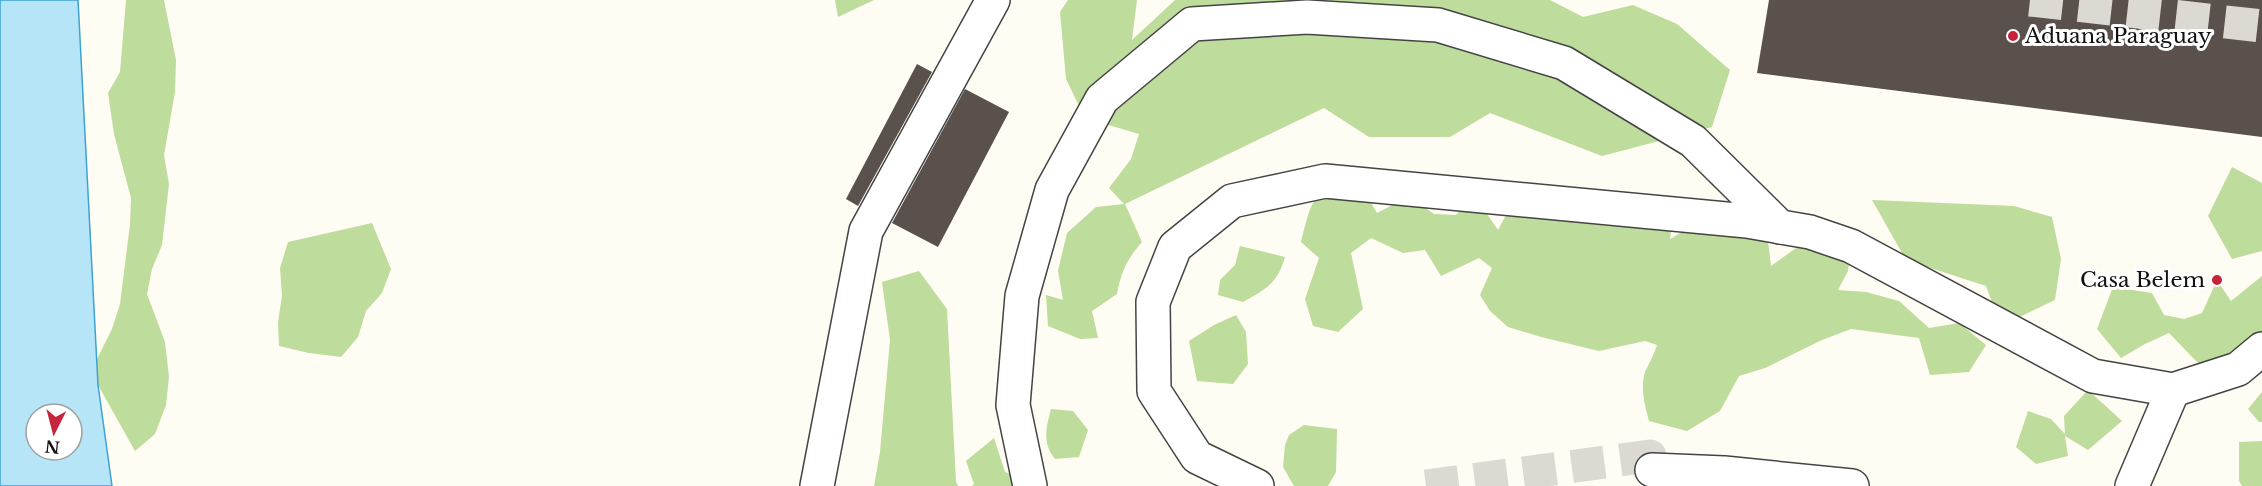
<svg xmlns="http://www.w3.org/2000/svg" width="2262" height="486" font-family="'Libre Baskerville',serif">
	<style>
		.forest { fill: #bedc9b }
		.water { fill: #b7e5f8; stroke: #3da3d0; stroke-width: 1.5; fill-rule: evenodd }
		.building { fill: #5a504c }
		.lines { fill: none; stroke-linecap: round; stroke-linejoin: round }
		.minor-tunnel { stroke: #dbd9d2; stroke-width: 33; stroke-dasharray: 33 16; stroke-linecap: butt }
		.minor-casing { stroke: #444; stroke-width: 36 }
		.minor { stroke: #fff; stroke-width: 33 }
		.poi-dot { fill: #c5243a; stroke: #fff; stroke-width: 2 }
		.labels { text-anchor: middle; stroke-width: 6; stroke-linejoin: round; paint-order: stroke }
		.poi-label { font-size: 21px; fill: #111; stroke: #fff; text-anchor: start }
	</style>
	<rect width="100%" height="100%" fill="#fffcf4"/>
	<g class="forest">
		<path d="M126 0H164L176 60 175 92 164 155 169 184 162 245 152 269 147 294 165 342 169 377 166 405 155 434 135 451 98 385 97 359 112 329 120 304 130 224 131 198 114 134 108 93 120 72Z"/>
		<path d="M835 0H874L838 17Z"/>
		<path d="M1068 0H1137L1132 40 1175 0H1550L1583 17 1633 5 1677 24 1730 70 1712 127 1602 156 1490 113 1450 137H1369L1324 108 1125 204 1142 242C1127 259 1121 272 1117 294L1092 311 1098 338 1080 339 1048 326 1046 295 1063 300 1058 271 1067 233 1096 207 1124 204 1109 188 1131 159 1139 134 1085 118 1066 79 1060 12Z"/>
		<path d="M2232 167 2262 183V251L2232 259 2208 216Z"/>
		<path d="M1360 184 1377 213 1402 200 1420 204 1434 214 1456 215 1474 195 1498 230 1511 206 1550 214 1570 222 1583 214 1653 225 1671 232 1670 239 1694 225 1768 241 1771 266 1810 238 1851 246 1848 271 1838 290 1866 292 1899 301 1929 328 1959 323 1986 345 1969 372 1930 375 1919 338 1851 329 1822 340 1765 368 1739 376 1720 411 1687 431 1649 421C1645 406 1640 388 1645 372 1649 363 1654 355 1657 345L1645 341 1599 351 1541 337 1508 327 1490 311 1480 295 1492 268 1479 258 1441 276 1425 250 1403 253 1371 238 1351 253 1363 309 1338 332 1313 326 1305 299 1319 258 1301 242C1314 193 1310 195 1360 184Z"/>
		<path d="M1872 200 2014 206 2052 217 2061 259 2055 300 2001 326 1986 286 1906 260Z"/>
		<path d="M372 223 391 269 382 293 366 311 358 337 341 357 309 353 279 346 278 322 282 296 280 268 288 242Z"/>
		<path d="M1240 246 1285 257C1278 283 1265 290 1243 302L1218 295 1220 280 1235 265Z"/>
		<path d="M919 271 947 309 956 482 958 486H874L880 452 890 340 882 282Z"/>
		<path d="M2262 276V349L2238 369 2199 364 2169 333 2145 344 2121 358 2097 329 2113 287 2152 293 2164 315 2184 319 2202 313 2217 280 2231 301Z"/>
		<path d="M1236 315 1246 332 1248 364 1233 384 1197 381 1189 341 1214 325Z"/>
		<path d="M2088 390 2122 421 2088 450 2065 436 2068 456 2036 464 2016 447 2028 411 2051 419 2065 434 2064 416Z"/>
		<path d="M2262 392V422H2259L2248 409Z"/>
		<path d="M1051 409 1073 411 1088 430 1079 457 1055 459C1042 443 1046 428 1051 409Z"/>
		<path d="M1304 425 1337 429 1336 472 1328 486H1294L1283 467 1285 445 1289 435Z"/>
		<path d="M994 438 1005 472 1029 482 1028 486H972L974 484 966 461Z"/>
		<path d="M2262 441V486H2242L2239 481V442Z"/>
	</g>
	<path class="water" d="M0 0H78L98 385 112 486H0ZM36 414H72V450H36Z"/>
	<g class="building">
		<path d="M1769 0H2262V137L1757 73Z"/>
		<path d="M917 64 932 72 858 206 846 199Z"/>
		<path d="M965 89 1009 112 938 247 892 223Z"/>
	</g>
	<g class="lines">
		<g class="minor-tunnel">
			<path d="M2030 0 2262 26"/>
			<path d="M1426 486 1650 456 1652 470"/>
		</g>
		<g class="minor-casing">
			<g id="minor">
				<path d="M1652 470 1724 473 1852 486"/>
				<path d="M817 486 866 231 993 0"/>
				<path d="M1030 486 1013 405 1022 296 1052 190 1102 99 1192 24 1307 17 1438 25 1564 63 1693 141 1780 227"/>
				<path d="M1257 486 1197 457 1154 391 1153 302 1175 247 1232 201 1325 181 1747 221 1810 232 1851 246 2093 376 2173 390 2238 369 2262 349"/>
				<path d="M2132 486 2173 390"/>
			</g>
		</g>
		<use href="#minor" class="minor"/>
	</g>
	<g class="poi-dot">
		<circle cx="2013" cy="36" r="6"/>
		<circle cx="2217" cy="280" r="6"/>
	</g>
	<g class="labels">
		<g class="poi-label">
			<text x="2025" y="43">Aduana Paraguay</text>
			<text x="2205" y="287" text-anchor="end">Casa Belem</text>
		</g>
	</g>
	<g transform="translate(54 432) rotate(186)"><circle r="28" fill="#ffffff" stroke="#a0a0a0" stroke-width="1.5"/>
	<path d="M0-4.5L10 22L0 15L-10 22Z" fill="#c5243a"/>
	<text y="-9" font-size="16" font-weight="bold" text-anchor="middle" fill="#111111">N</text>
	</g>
</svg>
